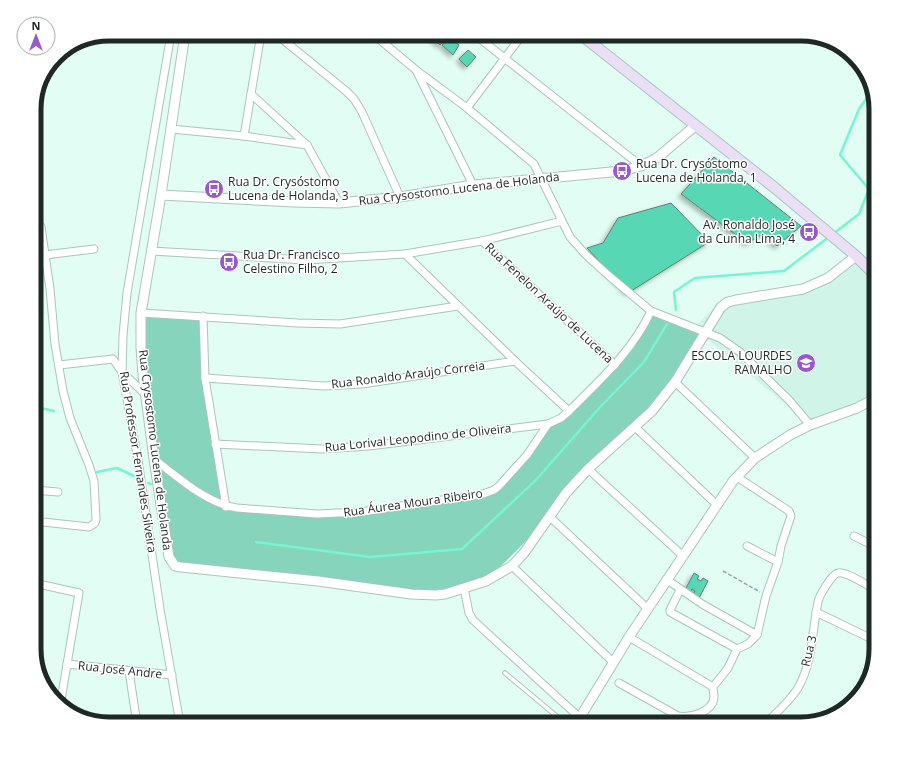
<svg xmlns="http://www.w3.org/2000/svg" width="910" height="758" font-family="'Open Sans',sans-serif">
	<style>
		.built { fill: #d0f4e7 }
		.green { fill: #85d4bb }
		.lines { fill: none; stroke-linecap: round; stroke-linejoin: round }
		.stream { stroke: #77f4d1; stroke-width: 2.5 }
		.building { fill: #58d7b5; stroke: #647c73; filter: url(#shadow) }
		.service-casing { stroke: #abc5bc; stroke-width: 5.5 }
		.minor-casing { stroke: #abc5bc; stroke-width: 9 }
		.tertiary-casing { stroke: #abc5bc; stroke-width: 11 }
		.secondary-casing { stroke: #abc5bc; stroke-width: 12 }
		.path { stroke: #94a8a1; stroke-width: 1.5; stroke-dasharray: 4 2; stroke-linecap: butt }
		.service { stroke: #fff; stroke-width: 3.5 }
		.minor { stroke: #fff; stroke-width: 7 }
		.tertiary { stroke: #fff; stroke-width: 9 }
		.secondary { stroke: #eadff5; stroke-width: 10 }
		.labels { text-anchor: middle; stroke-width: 3; stroke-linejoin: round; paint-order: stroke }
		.poi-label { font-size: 12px; fill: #1e2825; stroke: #fff; text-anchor: start }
		.street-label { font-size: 12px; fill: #1e2825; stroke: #fff }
		.rim { fill: none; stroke: #1e2825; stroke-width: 5 }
	</style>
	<defs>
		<filter id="shadow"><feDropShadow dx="-3" dy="3" stdDeviation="2" flood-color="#0004"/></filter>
	</defs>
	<rect width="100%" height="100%" fill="#e2fdf3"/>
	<path class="built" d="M856 256 876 276V398L810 425 694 328 721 300 816 284Z"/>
	<path class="green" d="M651 311 705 333 635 427 588 469 550 517 486 581 419 595 172 562 154 459 141 313 203 316 205 378 225 504 317 514 483 494 499 486 548 424 569 411 615 365Z"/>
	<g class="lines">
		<g class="stream">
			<path d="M833 234 859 214 869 189 840 155 859 109 872 91"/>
			<path d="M676 310 674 292 695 278 784 271 829 237"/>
			<path d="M34 405 37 407 54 411"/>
			<path d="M97 472 117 468 134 476"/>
			<path d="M148 483 151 484"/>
			<path d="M256 542 370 557 462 549 535 481 602 405 644 362 667 324"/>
		</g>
	</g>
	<g class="building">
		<path d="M430 34H446L449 36 440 45 429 35Z"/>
		<path d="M450 38 459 45 453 55 442 45Z"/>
		<path d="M468 50 476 57 467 67 459 59Z"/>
		<path d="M714 157 801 226 777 246 763 234 747 243 681 194Z"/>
		<path d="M671 203 709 242 628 293 587 248 603 243 618 218Z"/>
		<path d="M694 573 699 576 697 579 701 581 703 578 708 581 699 598 693 595 695 591 692 589 690 593 685 590Z"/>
	</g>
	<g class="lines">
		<g class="service-casing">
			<path id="service" d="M505 673 566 724"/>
		</g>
		<g class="minor-casing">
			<g id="minor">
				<path d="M171 34 127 293 123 335 122 372 138 460 160 609 180 724"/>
				<path d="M276 34 346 91 354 99 362 112 400 197"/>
				<path d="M373 34 416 70 467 108 534 164 570 237 586 255 608 275 651 311 720 338 740 352 789 400 810 425"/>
				<path d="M474 34 641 166"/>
				<path d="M417 72 473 185"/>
				<path d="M251 94 307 145 339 203"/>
				<path d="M467 108 523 34"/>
				<path d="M171 129 244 136 307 145"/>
				<path d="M244 136 261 34"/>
				<path d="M482 241 615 365"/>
				<path d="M151 251 306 260 355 257 405 254 482 241 562 221"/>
				<path d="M405 254 515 361 569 411"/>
				<path d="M45 255 94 249"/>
				<path d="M141 313 298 323 340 324 458 306"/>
				<path d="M203 316 205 378 226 507"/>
				<path d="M59 365 113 359 122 372 146 395"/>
				<path d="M205 378 324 386 362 384 515 361"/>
				<path d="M675 382 755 458"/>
				<path d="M635 427 717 505"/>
				<path d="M34 434H37"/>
				<path d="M215 444 322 449 369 446 548 424"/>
				<path d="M154 459C178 477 207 504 237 508L317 514 360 512 483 494 494 490 499 486 527 455 548 424 561 418 569 411C600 380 632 352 651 311"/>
				<path d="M588 469 683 556"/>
				<path d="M34 490 58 492"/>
				<path d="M550 517 647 608"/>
				<path d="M34 521 89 527 95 523 96 519 94 481 89 465 70 418 63 391 55 344 50 289 41 227 34 216"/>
				<path d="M854 536 876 547"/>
				<path d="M747 546 778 562"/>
				<path d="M512 566 613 662"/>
				<path d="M666 579 702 604 757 635"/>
				<path d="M34 583 79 593 60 706"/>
				<path d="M464 588 469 613 473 620 580 718"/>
				<path d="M680 590 670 610V612L737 649"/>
				<path d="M816 612 876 641"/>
				<path d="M629 637 713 687"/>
				<path d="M67 664 172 675"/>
				<path d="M129 671 137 724"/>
				<path d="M619 683 678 716C691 718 713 712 714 697 714 694 713 690 713 687L728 668 737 649 748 644 757 635 766 596 778 562 781 546 791 516 789 511 737 477"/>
				<path d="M765 724C776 713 790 701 798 688 813 662 812 630 818 602 819 596 832 574 838 573 846 571 868 586 876 590"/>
			</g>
		</g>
		<g class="tertiary-casing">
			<g id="tertiary">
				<path d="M185 34 161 195 141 313V347L143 375 154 459 169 557 175 566 181 567 318 581 411 594 436 595 445 594 486 581 512 566 524 553 566 493 588 469 652 411 675 382 721 307 728 302 736 300 803 289 828 278 856 256"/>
				<path d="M161 195 294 202 339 203 400 197 473 185 622 171 641 166 657 158 695 126"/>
				<path d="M576 724 629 637 733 481 755 458 790 435 810 425 857 408 876 398"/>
			</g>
		</g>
		<g class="secondary-casing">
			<path id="secondary" d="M580 34 775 188 856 256 876 276"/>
		</g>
		<path class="path" d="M723 571 760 592"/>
		<use href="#service" class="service"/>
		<use href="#minor" class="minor"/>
		<use href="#tertiary" class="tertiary"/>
		<use href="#secondary" class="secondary"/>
	</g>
	<defs>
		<g id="bus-disc" transform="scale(1)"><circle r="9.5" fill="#9858ce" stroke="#fff"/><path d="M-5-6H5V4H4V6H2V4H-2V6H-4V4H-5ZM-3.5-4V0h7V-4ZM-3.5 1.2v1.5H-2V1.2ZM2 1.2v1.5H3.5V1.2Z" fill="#fff"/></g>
		<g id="school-disc" transform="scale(1)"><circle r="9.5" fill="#9858ce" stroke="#fff"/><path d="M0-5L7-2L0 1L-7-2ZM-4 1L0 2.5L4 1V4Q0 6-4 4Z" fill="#fff"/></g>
	</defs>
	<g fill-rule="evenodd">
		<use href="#bus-disc" x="622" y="171"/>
		<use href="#bus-disc" x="214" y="189"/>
		<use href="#bus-disc" x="809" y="232"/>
		<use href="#bus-disc" x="229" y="262"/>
		<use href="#school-disc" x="806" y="363"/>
	</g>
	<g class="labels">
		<g class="poi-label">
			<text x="636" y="168">Rua Dr. Crysóstomo<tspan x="636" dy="14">Lucena de Holanda, 1</tspan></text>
			<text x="228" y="186">Rua Dr. Crysóstomo<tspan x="228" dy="14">Lucena de Holanda, 3</tspan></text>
			<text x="795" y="229" text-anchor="end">Av. Ronaldo José<tspan x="795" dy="14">da Cunha Lima, 4</tspan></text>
			<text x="243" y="259">Rua Dr. Francisco<tspan x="243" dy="14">Celestino Filho, 2</tspan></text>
			<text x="792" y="360" text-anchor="end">ESCOLA LOURDES<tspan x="792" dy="14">RAMALHO</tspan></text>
		</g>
		<g class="street-label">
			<text transform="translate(459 189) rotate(-7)" y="4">Rua Crysostomo Lucena de Holanda</text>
			<text transform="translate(549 303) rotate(43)" y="4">Rua Fenelon Araújo de Lucena</text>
			<text transform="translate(408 375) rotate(-7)" y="4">Rua Ronaldo Araújo Correia</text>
			<text transform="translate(418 438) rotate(-6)" y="4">Rua Lorival Leopodino de Oliveira</text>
			<text transform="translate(155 450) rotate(83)" y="4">Rua Crysostomo Lucena de Holanda</text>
			<text transform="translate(138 462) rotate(81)" y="4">Rua Professor Fernandes Silveira</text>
			<text transform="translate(413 503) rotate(-8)" y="4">Rua Áurea Moura Ribeiro</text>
			<text transform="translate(809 651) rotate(-77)" y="4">Rua 3</text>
			<text transform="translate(120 670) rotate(6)" y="4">Rua José Andre</text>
		</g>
	</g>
	<path d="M0 0H910V758H0ZM109 41H801A68 68 0 0 1 869 109V649A68 68 0 0 1 801 717H109A68 68 0 0 1 41 649V109A68 68 0 0 1 109 41Z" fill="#fff" fill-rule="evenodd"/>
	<path class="rim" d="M109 41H801A68 68 0 0 1 869 109V649A68 68 0 0 1 801 717H109A68 68 0 0 1 41 649V109A68 68 0 0 1 109 41Z"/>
	<g transform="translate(36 36)"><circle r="19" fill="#ffffff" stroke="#a5a9a8"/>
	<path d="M0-3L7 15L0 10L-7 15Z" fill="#9858ce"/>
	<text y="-6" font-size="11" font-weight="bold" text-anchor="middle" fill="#1e2825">N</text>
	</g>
</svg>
